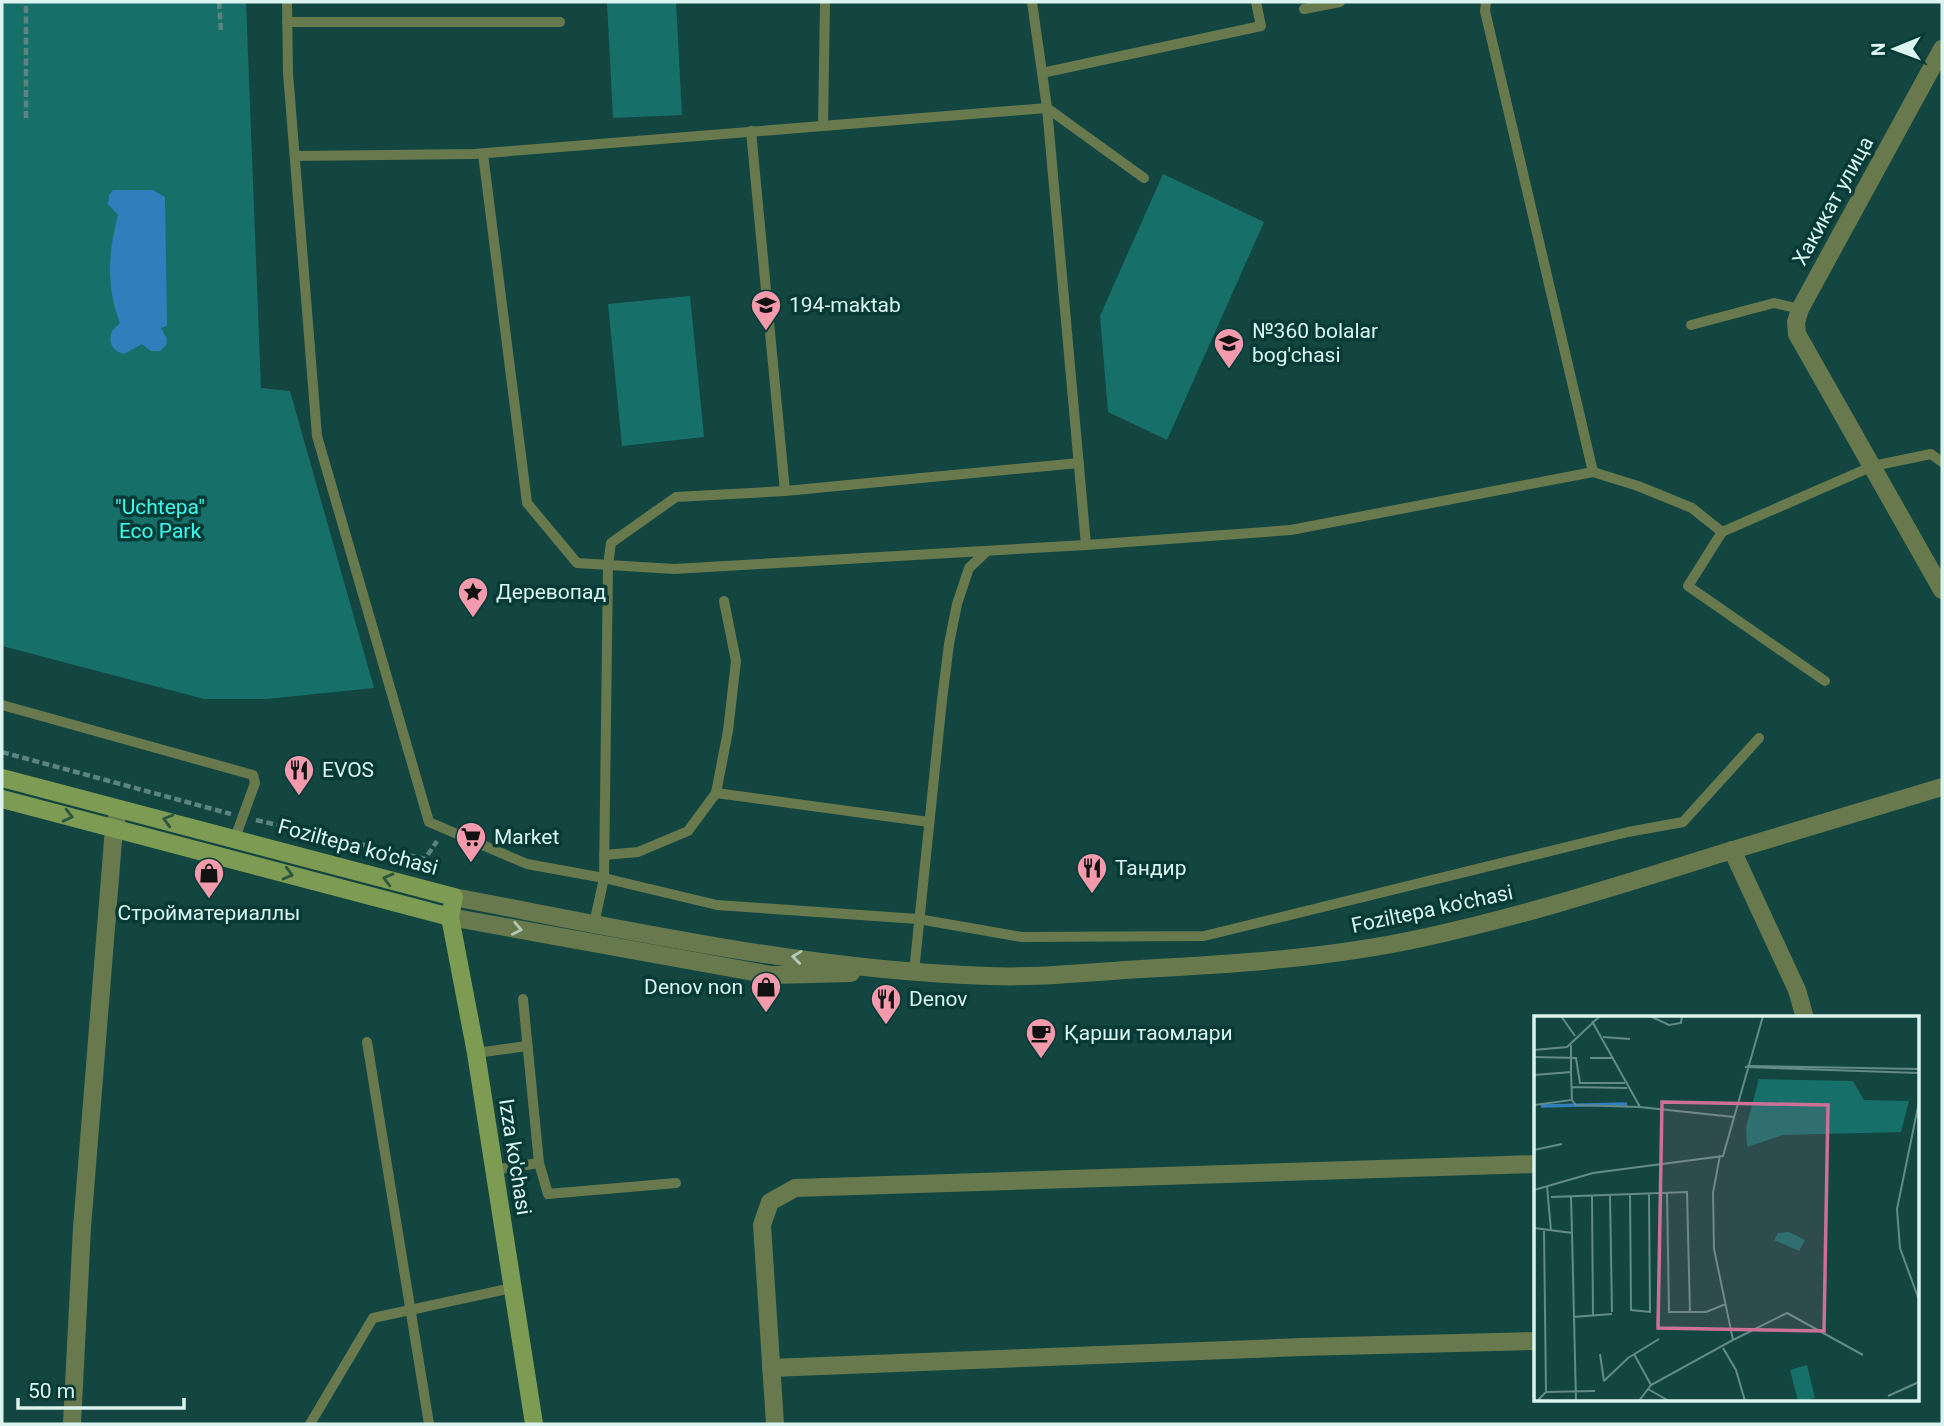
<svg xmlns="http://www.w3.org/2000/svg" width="1944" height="1426" font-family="Roboto,sans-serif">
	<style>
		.green { fill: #166f68 }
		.water { fill: #327ebc }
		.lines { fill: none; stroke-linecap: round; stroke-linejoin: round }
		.path { stroke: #5b8480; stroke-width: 4.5; stroke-dasharray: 7 3.5; stroke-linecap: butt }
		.lane { stroke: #67794d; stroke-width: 10 }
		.street { stroke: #67794d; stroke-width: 18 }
		.secondary { stroke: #7e9b53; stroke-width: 18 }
		.oneway { stroke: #29573f }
		.oneway2 { stroke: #b2c9b7 }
		.labels { text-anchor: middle; stroke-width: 7; stroke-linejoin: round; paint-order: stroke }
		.street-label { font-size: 21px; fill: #dbf4f0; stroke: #053a36 }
		.poi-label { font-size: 21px; fill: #dbf4f0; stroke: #053a36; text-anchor: start }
		.park-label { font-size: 21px; fill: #3efced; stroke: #053a36 }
		.inset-river { fill: none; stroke: #327ebc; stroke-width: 3.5 }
		.inset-road { fill: none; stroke: #638b87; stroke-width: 2 }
		.view { fill: #cc7097; fill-opacity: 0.15; stroke: #cc7097; stroke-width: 3.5 }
		.inset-edge { fill: none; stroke: #dbf4f0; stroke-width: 3.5 }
	</style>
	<rect width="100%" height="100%" fill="#134541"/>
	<g class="green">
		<path d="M2 2H246L261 388 290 391 374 688 266 699H204L2 646Z"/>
		<path d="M676 2 682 115 613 118 607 3Z"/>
		<path d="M1163 174 1264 222 1167 440 1108 412 1100 316Z"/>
		<path d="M690 296 704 437 622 446 608 304Z"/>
	</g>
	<path class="water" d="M113 190H153L165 197 167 326 161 328 167 339 166 345 160 351H151L142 344 124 354C112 351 108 343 112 331L120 323C106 286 108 253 118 215L108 204 109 195Z"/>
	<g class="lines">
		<g class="path">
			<path d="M219 2 221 32"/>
			<path d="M26 118V2"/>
			<path d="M2 752 231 814"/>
			<path d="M256 820 425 859 437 841"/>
		</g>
		<g class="lane">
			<path d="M287 2 288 73 317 436 429 822 527 864 604 878 594 924"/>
			<path d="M1032 2 1047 108 1086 545"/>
			<path d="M1486 2 1485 11 1593 472"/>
			<path d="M1304 9 1340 2"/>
			<path d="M287 22H560"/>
			<path d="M1042 73 1261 26 1256 2"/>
			<path d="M823 125 825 2"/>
			<path d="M751 131 785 491 1079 463"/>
			<path d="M483 154 527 503 577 563 674 569 1086 545 1291 530 1593 472 1638 486 1692 508 1722 532 1873 466 1931 454 1942 462"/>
			<path d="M295 156 474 154 1047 108 1144 178"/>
			<path d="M1691 325 1774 303 1800 309"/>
			<path d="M785 491 676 497 611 543 608 565 604 878 717 905 918 919 1022 937 1204 936 1628 832 1683 822 1759 738"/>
			<path d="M1722 532 1688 586 1825 681"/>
			<path d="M2 705 253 775 255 783 235 838"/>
			<path d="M716 793 728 731 736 661 724 601"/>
			<path d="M604 855 638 852 688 831 716 793 929 822"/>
			<path d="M914 972 942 700 949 644 957 604 969 568 987 551"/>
			<path d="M367 1042 429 1424"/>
			<path d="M476 1053 527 1046"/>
			<path d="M539 1163 548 1194 676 1183"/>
			<path d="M493 1170 539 1163 523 999"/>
			<path d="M310 1424 373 1318 512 1288"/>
		</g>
		<g class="street">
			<path d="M1942 49 1800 309 1796 322 1797 334 1942 590"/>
			<path d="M1732 850 1797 990 1805 1018"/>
			<path d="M454 897C627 930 812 971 989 976 1040 978 1091 972 1141 969 1235 964 1330 958 1422 938 1524 916 1623 884 1723 853 1796 831 1869 809 1942 787"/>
			<path d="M450 917 771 975 851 973"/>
			<path d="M771 1368 1301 1347 1536 1341"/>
			<path d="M72 1424 82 1228 114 828 118 814"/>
			<path d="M775 1424 762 1225 770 1202 795 1188 1536 1164"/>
		</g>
		<g class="secondary">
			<path d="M2 778 454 897 450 917 476 1053 534 1424"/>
			<path d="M2 799 450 917"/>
		</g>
	</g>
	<defs><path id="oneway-chevron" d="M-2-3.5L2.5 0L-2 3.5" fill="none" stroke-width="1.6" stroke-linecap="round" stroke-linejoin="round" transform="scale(1.75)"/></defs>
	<g class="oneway">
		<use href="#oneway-chevron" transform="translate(68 816) rotate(14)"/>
		<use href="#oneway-chevron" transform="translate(168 820) rotate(-165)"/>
		<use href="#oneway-chevron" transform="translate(288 874) rotate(15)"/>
		<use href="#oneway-chevron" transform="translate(388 879) rotate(-165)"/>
	</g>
	<g class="oneway2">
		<use href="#oneway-chevron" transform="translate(517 929) rotate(11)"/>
		<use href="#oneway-chevron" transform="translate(797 957) rotate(-173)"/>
	</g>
	<defs>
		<g id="school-pin" transform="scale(1.575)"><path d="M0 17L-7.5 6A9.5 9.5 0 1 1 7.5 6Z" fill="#f39aac" stroke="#053a36"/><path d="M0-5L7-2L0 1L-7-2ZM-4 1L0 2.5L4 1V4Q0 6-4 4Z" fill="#111"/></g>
		<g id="sight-pin" transform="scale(1.575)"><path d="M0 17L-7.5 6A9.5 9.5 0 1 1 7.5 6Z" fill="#f39aac" stroke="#053a36"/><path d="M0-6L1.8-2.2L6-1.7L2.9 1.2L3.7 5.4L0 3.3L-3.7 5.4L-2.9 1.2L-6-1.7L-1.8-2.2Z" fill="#111"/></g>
		<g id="restaurant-pin" transform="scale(1.575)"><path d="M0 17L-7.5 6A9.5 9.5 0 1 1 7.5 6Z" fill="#f39aac" stroke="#053a36"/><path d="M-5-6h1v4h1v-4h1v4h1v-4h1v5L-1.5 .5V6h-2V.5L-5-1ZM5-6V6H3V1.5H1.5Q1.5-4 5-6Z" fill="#111"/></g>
		<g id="supermarket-pin" transform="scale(1.575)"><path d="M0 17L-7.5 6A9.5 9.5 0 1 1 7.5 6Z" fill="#f39aac" stroke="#053a36"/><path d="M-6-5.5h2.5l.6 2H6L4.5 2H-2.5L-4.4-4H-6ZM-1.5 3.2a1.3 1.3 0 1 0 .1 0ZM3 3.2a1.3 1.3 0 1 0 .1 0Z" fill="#111"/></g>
		<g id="shop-pin" transform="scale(1.575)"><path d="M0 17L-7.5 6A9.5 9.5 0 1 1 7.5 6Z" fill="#f39aac" stroke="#053a36"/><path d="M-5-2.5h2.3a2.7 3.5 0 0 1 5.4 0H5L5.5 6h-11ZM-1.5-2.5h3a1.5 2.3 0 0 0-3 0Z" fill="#111"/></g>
		<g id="cafe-pin" transform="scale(1.575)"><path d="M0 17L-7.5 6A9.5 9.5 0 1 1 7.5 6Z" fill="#f39aac" stroke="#053a36"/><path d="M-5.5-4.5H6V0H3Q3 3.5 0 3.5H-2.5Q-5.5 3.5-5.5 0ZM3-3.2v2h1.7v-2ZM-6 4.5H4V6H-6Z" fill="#111"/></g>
	</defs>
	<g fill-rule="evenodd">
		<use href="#school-pin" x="766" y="305"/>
		<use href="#school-pin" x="1229" y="343"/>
		<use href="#sight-pin" x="473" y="592"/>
		<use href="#restaurant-pin" x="299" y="770"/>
		<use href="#supermarket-pin" x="471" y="837"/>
		<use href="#restaurant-pin" x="1092" y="868"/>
		<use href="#shop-pin" x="209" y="873"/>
		<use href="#shop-pin" x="766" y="987"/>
		<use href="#restaurant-pin" x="886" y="999"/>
		<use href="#cafe-pin" x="1041" y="1033"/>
	</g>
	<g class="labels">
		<g class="street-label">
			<text transform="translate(1833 201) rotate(-61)" y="7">Хакикат улица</text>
			<text transform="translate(358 847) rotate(15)" y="7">Foziltepa ko'chasi</text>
			<text transform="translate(1432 909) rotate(-12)" y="7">Foziltepa ko'chasi</text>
			<text transform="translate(515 1157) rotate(81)" y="7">Izza ko'chasi</text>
		</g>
		<g class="poi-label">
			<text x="789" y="312">194-maktab</text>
			<text x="1252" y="338">№360 bolalar<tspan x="1252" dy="24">bog'chasi</tspan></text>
			<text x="496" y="599">Деревопад</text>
			<text x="322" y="777">EVOS</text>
			<text x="494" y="844">Market</text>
			<text x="1115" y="875">Тандир</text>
			<text x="209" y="920" text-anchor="middle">Стройматериаллы</text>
			<text x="743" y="994" text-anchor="end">Denov non</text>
			<text x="909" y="1006">Denov</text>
			<text x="1064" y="1040">Қарши таомлари</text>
		</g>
		<g class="park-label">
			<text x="160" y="514">"Uchtepa"<tspan x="160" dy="24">Eco Park</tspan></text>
		</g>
	</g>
	<g transform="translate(1534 1016)">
		<rect width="385" height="385" fill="#134541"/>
		<path d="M225 63 319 65 330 84 375 85 367 116 249 119 213 131 212 111ZM255 216 271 224 265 235 240 224 244 217ZM273 349 281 382 264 385 256 354Z" fill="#166f68"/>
		<path class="inset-river" d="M7 90 93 88"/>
		<path class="inset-road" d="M27 0 41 20M116 0 135 9 147 7 148 0M58 5 106 91 200 101M69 21 96 23M0 34 33 31 66 0M0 41 42 42 46 67H91M56 42H78M213 50 385 53M211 51 385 57M0 59 37 56V29M38 71 93 72M38 84 42 89 106 91M385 86 363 193 366 232 385 284M0 89 38 84 37 56M0 134 28 128M13 170 17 215M0 174 59 157 189 140 229 0M133 176 135 296H172L192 288M96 178 97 294 116 296 115 177M37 180 38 217M58 180 59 300M76 180 78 296M17 181 153 176 156 297M0 212 38 217 42 385M39 301 78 298M199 324 253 297 329 339M189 332 202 354 211 385M66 338 70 365M100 338 117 369M70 365 94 342 125 323M114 373 135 385M12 376 61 375M354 380 385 366M3 385 12 376 10 215M105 385 117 369 199 324 180 233 179 177 186 139"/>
		<path class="view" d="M128 86 294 89 290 315 124 312Z"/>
		<rect width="385" height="385" class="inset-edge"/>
	</g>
	<rect width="1944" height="1426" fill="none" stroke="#dbf4f0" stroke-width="7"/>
	<g transform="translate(1895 49) rotate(269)" stroke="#053a36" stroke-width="5" paint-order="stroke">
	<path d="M0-5L12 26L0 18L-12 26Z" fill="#dbf4f0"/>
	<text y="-10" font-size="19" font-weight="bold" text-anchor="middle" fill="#dbf4f0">N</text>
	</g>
	<path d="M18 1398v10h166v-10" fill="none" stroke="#dbf4f0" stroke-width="3.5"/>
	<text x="28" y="1398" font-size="21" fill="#dbf4f0" stroke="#053a36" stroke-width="5" paint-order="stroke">50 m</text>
</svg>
